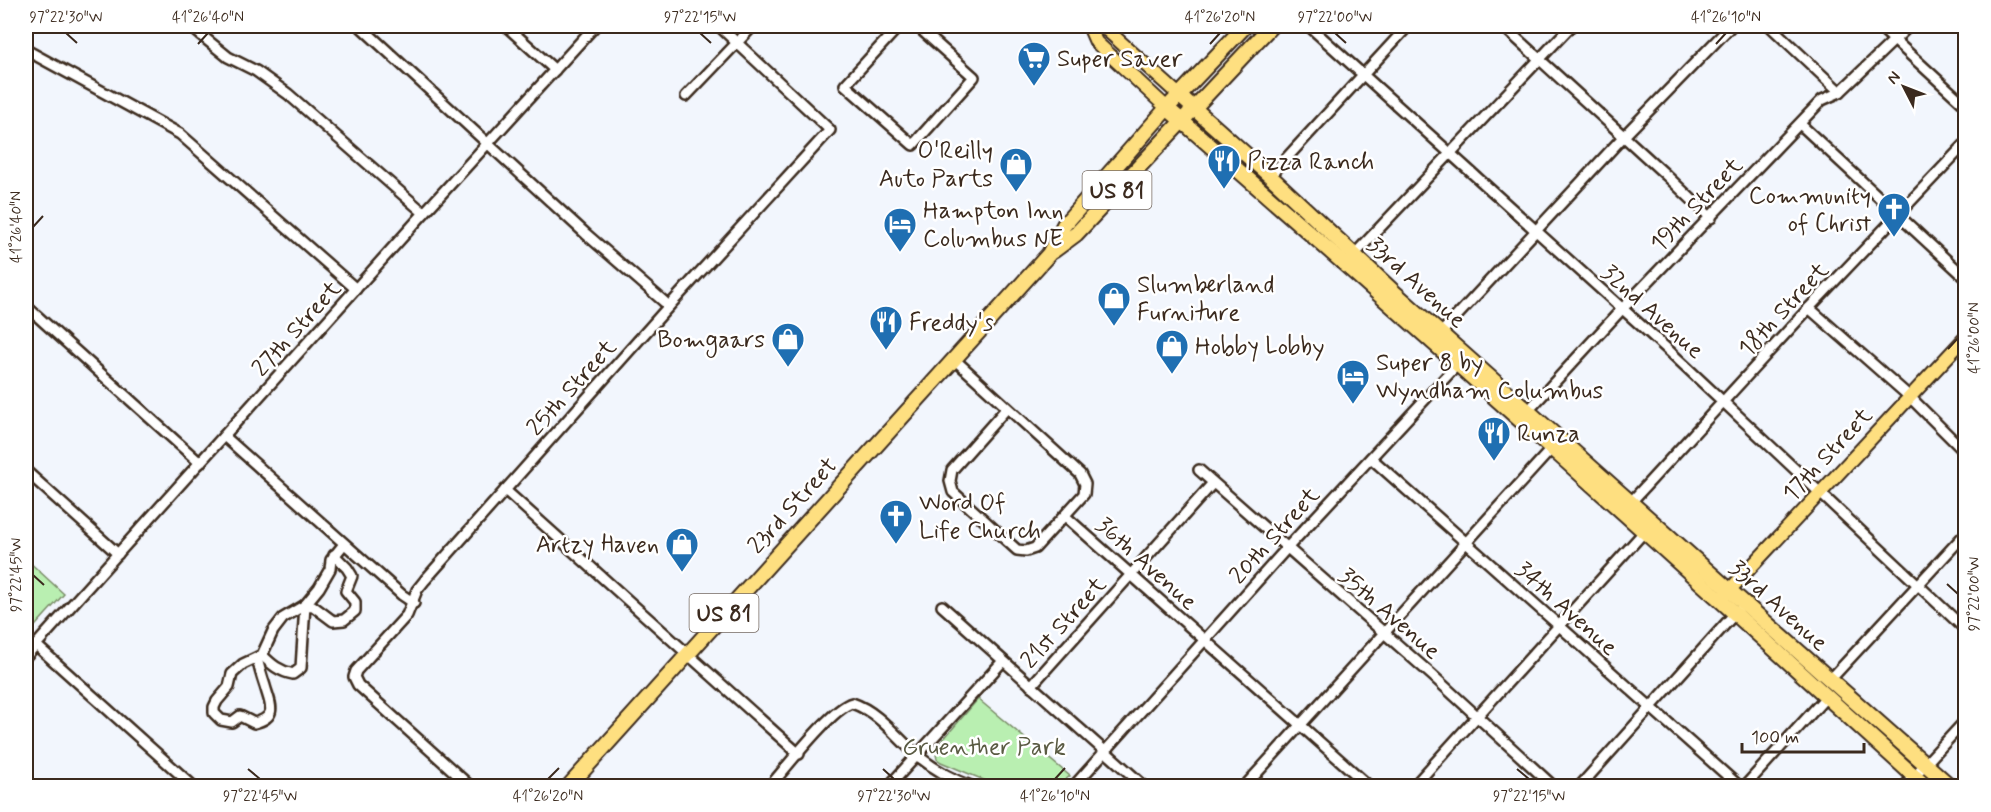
<svg xmlns="http://www.w3.org/2000/svg" width="1991" height="812" font-family="Mynerve,sans-serif">
	<style>
		.green { fill: #b9efb1; stroke: #7a8c68; stroke-width: 1.5 }
		.lines { fill: none; stroke-linecap: round; stroke-linejoin: round }
		.minor-casing { stroke: #3b2a1e; stroke-width: 14 }
		.major-casing { stroke: #3b2a1e; stroke-width: 16 }
		.highway-casing { stroke: #3b2a1e; stroke-width: 18 }
		.minor { stroke: #fff; stroke-width: 9 }
		.major { stroke: #fedf80; stroke-width: 12 }
		.highway { stroke: #fedf80; stroke-width: 14 }
		.ticks { fill: none; stroke: #3b2a1e; stroke-width: 2 }
		.labels { text-anchor: middle; stroke-width: 5; stroke-linejoin: round; paint-order: stroke }
		.shield { fill: #fff; stroke: #766a62; stroke-width: 1.5 }
		.shield-label { font-size: 22px; font-weight: bold; fill: #3b2a1e }
		.poi-label { font-size: 24px; fill: #3b2a1e; stroke: #fff; text-anchor: start }
		.street-label { font-size: 24px; fill: #3b2a1e; stroke: #fff }
		.park-label { font-size: 24px; fill: #5a5b43; stroke: #fff }
		.neatline { fill: none; stroke: #3b2a1e; stroke-width: 2 }
		.ticks-label { font-size: 15px; text-anchor: middle; fill: #3b2a1e }
	</style>
	<rect width="100%" height="100%" fill="#f2f6fd"/>
	<filter id="ink" filterUnits="userSpaceOnUse"><feTurbulence type="fractalNoise" baseFrequency=".0167" numOctaves="2"/><feDisplacementMap in="SourceGraphic" scale="12" xChannelSelector="R" yChannelSelector="G"/><feConvolveMatrix kernelMatrix="1 2 1 2 8 2 1 2 1" color-interpolation-filters="sRGB"/></filter>
	<g filter="url(#ink)">
		<g class="green">
			<path d="M26 559 64 594 26 636Z"/>
			<path d="M978 699 1070 776 1057 786H998L941 762 937 759 935 749Z"/>
		</g>
		<g class="lines">
			<g class="minor-casing">
				<g id="minor">
					<path d="M190 26 228 57 256 71 288 94 424 213"/>
					<path d="M360 26 586 234 669 306"/>
					<path d="M506 26 555 70"/>
					<path d="M899 26 845 85 913 145 974 77 917 26"/>
					<path d="M1309 26 1666 348 1966 630"/>
					<path d="M1503 26 1666 175 1711 218"/>
					<path d="M1770 26 1840 92"/>
					<path d="M1879 26 1966 106"/>
					<path d="M26 50 180 134 356 289"/>
					<path d="M686 96 753 26"/>
					<path d="M1800 124 1966 278"/>
					<path d="M1270 176 1408 26"/>
					<path d="M1352 257 1571 26"/>
					<path d="M26 306 200 463"/>
					<path d="M1809 308 1910 397 1966 453"/>
					<path d="M1441 333 1624 136 1731 26"/>
					<path d="M954 359 1080 474 1085 484 1084 494 1035 548 1026 551 1017 550 953 492 950 481 952 470 1007 408"/>
					<path d="M1526 413 1622 309 1822 100 1840 92 1909 26"/>
					<path d="M224 436 402 595 414 603"/>
					<path d="M1371 458 1739 786"/>
					<path d="M1199 470 1432 675 1553 786"/>
					<path d="M26 471 118 554"/>
					<path d="M505 490 799 754"/>
					<path d="M1631 502 1809 308 1966 143"/>
					<path d="M1065 516 1369 786"/>
					<path d="M942 606 1144 786"/>
					<path d="M36 645 193 786"/>
					<path d="M262 655C272 665 279 671 293 674L301 668 305 605 313 606 333 621 344 620 355 611V602L346 591 352 576 347 568 334 555"/>
					<path d="M26 656 424 213 595 26"/>
					<path d="M257 658C259 667 262 677 265 686 270 704 279 717 254 723L240 716 232 722 221 720 214 713V707L217 701 229 687 232 674 243 664 262 655 273 631 283 618 305 605 319 588 330 569 331 560 344 544"/>
					<path d="M1829 681 1966 533"/>
					<path d="M1031 686 1213 483"/>
					<path d="M470 786 358 685 354 677 356 671 407 615 417 590 425 580 669 306 830 130 719 26"/>
					<path d="M770 786C786 768 832 708 852 703 879 712 897 738 918 756 934 769 951 779 971 786"/>
					<path d="M889 786 1003 661"/>
					<path d="M1074 786 1287 548 1457 365"/>
					<path d="M1245 786 1554 446"/>
					<path d="M1414 786 1644 532"/>
					<path d="M1580 786 1738 610"/>
					<path d="M1745 786 1827 696"/>
					<path d="M1905 786 1966 720"/>
				</g>
			</g>
			<g class="major-casing">
				<g id="major">
					<path d="M1089 26 1096 42 1167 108"/>
					<path d="M1095 26 1107 30 1179 95"/>
					<path d="M1723 597 1966 337"/>
				</g>
			</g>
			<g class="highway-casing">
				<g id="highway">
					<path d="M1179 95 1270 176 1396 294 1950 786"/>
					<path d="M1167 108C1423 331 1675 558 1925 786"/>
					<path d="M1053 251 1076 234 1271 26"/>
					<path d="M569 786 1049 254 1064 225 1167 108 1245 26"/>
				</g>
			</g>
			<use href="#minor" class="minor"/>
			<use href="#major" class="major"/>
			<use href="#highway" class="highway"/>
		</g>
	</g>
	<path class="ticks" d="M66 33 77 43M700 33 711 43M1335 33 1346 43M198 44 208 33M1210 44 1220 33M1716 44 1726 33M33 227 43 216M1948 349 1958 338M33 575 44 585M1947 584 1958 594M248 769 260 779M883 769 894 779M1517 769 1529 779M548 779 559 768M1055 779 1065 768"/>
	<defs>
		<g id="supermarket-pin" transform="scale(1.725)"><path d="M0 17L-7.5 6A9.5 9.5 0 1 1 7.5 6Z" fill="#1f6fb2" stroke="#fff"/><path d="M-6-5.5h2.5l.6 2H6L4.5 2H-2.5L-4.4-4H-6ZM-1.5 3.2a1.3 1.3 0 1 0 .1 0ZM3 3.2a1.3 1.3 0 1 0 .1 0Z" fill="#fff"/></g>
		<g id="restaurant-pin" transform="scale(1.725)"><path d="M0 17L-7.5 6A9.5 9.5 0 1 1 7.5 6Z" fill="#1f6fb2" stroke="#fff"/><path d="M-5-6h1v4h1v-4h1v4h1v-4h1v5L-1.5 .5V6h-2V.5L-5-1ZM5-6V6H3V1.5H1.5Q1.5-4 5-6Z" fill="#fff"/></g>
		<g id="shop-pin" transform="scale(1.725)"><path d="M0 17L-7.5 6A9.5 9.5 0 1 1 7.5 6Z" fill="#1f6fb2" stroke="#fff"/><path d="M-5-2.5h2.3a2.7 3.5 0 0 1 5.4 0H5L5.5 6h-11ZM-1.5-2.5h3a1.5 2.3 0 0 0-3 0Z" fill="#fff"/></g>
		<g id="church-pin" transform="scale(1.725)"><path d="M0 17L-7.5 6A9.5 9.5 0 1 1 7.5 6Z" fill="#1f6fb2" stroke="#fff"/><path d="M-1.2-6h2.4v3.5h3.3v2.4h-3.3V6h-2.4V-.1h-3.3v-2.4h3.3Z" fill="#fff"/></g>
		<g id="hotel-pin" transform="scale(1.725)"><path d="M0 17L-7.5 6A9.5 9.5 0 1 1 7.5 6Z" fill="#1f6fb2" stroke="#fff"/><path d="M-6-4.5h1.5V1H6V5H4.5V3h-9V5H-6ZM-4 0a1.8 1.8 0 1 1 3.6 0ZM.5 0V-2.5h3Q6-2.5 6 0Z" fill="#fff"/></g>
	</defs>
	<g fill-rule="evenodd">
		<use href="#supermarket-pin" x="1034" y="58"/>
		<use href="#restaurant-pin" x="1224" y="161"/>
		<use href="#shop-pin" x="1016" y="164"/>
		<use href="#church-pin" x="1894" y="209"/>
		<use href="#hotel-pin" x="900" y="224"/>
		<use href="#shop-pin" x="1114" y="298"/>
		<use href="#restaurant-pin" x="886" y="322"/>
		<use href="#shop-pin" x="788" y="339"/>
		<use href="#shop-pin" x="1172" y="346"/>
		<use href="#hotel-pin" x="1353" y="376"/>
		<use href="#restaurant-pin" x="1494" y="433"/>
		<use href="#church-pin" x="896" y="516"/>
		<use href="#shop-pin" x="682" y="544"/>
	</g>
	<g class="labels">
		<g class="shield">
			<rect x="1082.5" y="171" width="69" height="38" rx="4.5"/>
			<rect x="689.5" y="594" width="69" height="38" rx="4.5"/>
		</g>
		<g class="shield-label">
			<text x="1117" y="198">US 81</text>
			<text x="724" y="621">US 81</text>
		</g>
		<g class="poi-label">
			<text x="1057" y="66">Super Saver</text>
			<text x="993" y="158" text-anchor="end">O'Reilly<tspan x="993" dy="28">Auto Parts</tspan></text>
			<text x="1247" y="169">Pizza Ranch</text>
			<text x="1871" y="203" text-anchor="end">Community<tspan x="1871" dy="28">of Christ</tspan></text>
			<text x="923" y="218">Hampton Inn<tspan x="923" dy="28">Columbus NE</tspan></text>
			<text x="1137" y="292">Slumberland<tspan x="1137" dy="28">Furniture</tspan></text>
			<text x="909" y="330">Freddy's</text>
			<text x="765" y="347" text-anchor="end">Bomgaars</text>
			<text x="1195" y="354">Hobby Lobby</text>
			<text x="1376" y="370">Super 8 by<tspan x="1376" dy="28">Wyndham Columbus</tspan></text>
			<text x="1517" y="441">Runza</text>
			<text x="919" y="510">Word Of<tspan x="919" dy="28">Life Church</tspan></text>
			<text x="659" y="552" text-anchor="end">Artzy Haven</text>
		</g>
		<g class="street-label">
			<text transform="translate(1696 204) rotate(-46)" y="8">19th Street</text>
			<text transform="translate(1417 282) rotate(42)" y="8">33rd Avenue</text>
			<text transform="translate(1783 309) rotate(-47)" y="8">18th Street</text>
			<text transform="translate(1653 311) rotate(42)" y="8">32nd Avenue</text>
			<text transform="translate(296 328) rotate(-48)" y="8">27th Street</text>
			<text transform="translate(571 387) rotate(-48)" y="8">25th Street</text>
			<text transform="translate(1827 454) rotate(-47)" y="8">17th Street</text>
			<text transform="translate(792 505) rotate(-48)" y="8">23rd Street</text>
			<text transform="translate(1274 535) rotate(-48)" y="8">20th Street</text>
			<text transform="translate(1147 563) rotate(42)" y="8">36th Avenue</text>
			<text transform="translate(1779 605) rotate(42)" y="8">33rd Avenue</text>
			<text transform="translate(1567 608) rotate(42)" y="8">34th Avenue</text>
			<text transform="translate(1390 613) rotate(41)" y="8">35th Avenue</text>
			<text transform="translate(1063 622) rotate(-48)" y="8">21st Street</text>
		</g>
		<g class="park-label">
			<text x="984" y="754">Gruenther Park</text>
		</g>
	</g>
	<rect width="1991" height="812" fill="none" stroke="#fff" stroke-width="66"/>
	<g transform="translate(1904 87) rotate(312)" stroke="#ffffff" stroke-width="4.5" paint-order="stroke">
	<path d="M0-4.5L10 22L0 15L-10 22Z" fill="#3b2a1e"/>
	<text y="-9" font-size="16" font-weight="bold" text-anchor="middle" fill="#3b2a1e">N</text>
	</g>
	<path d="M1742 743v9h122v-9" fill="none" stroke="#3b2a1e" stroke-width="3"/>
	<text x="1751" y="743" font-size="18" fill="#3b2a1e" stroke="#ffffff" stroke-width="4.5" paint-order="stroke">100 m</text>
	<rect x="33" y="33" width="1925" height="746" class="neatline"/>
	<g class="ticks-label">
		<text x="66" y="22">97°22'30"W</text>
		<text x="208" y="22">41°26'40"N</text>
		<text x="700" y="22">97°22'15"W</text>
		<text x="1220" y="22">41°26'20"N</text>
		<text x="1335" y="22">97°22'00"W</text>
		<text x="1726" y="22">41°26'10"N</text>
		<text transform="translate(16 227) rotate(-90)" y="5">41°26'40"N</text>
		<text transform="translate(1974 338) rotate(-90)" y="5">41°26'00"N</text>
		<text transform="translate(16 575) rotate(-90)" y="5">97°22'45"W</text>
		<text transform="translate(1974 594) rotate(-90)" y="5">97°22'00"W</text>
		<text x="260" y="801">97°22'45"W</text>
		<text x="548" y="801">41°26'20"N</text>
		<text x="894" y="801">97°22'30"W</text>
		<text x="1055" y="801">41°26'10"N</text>
		<text x="1529" y="801">97°22'15"W</text>
	</g>
</svg>
